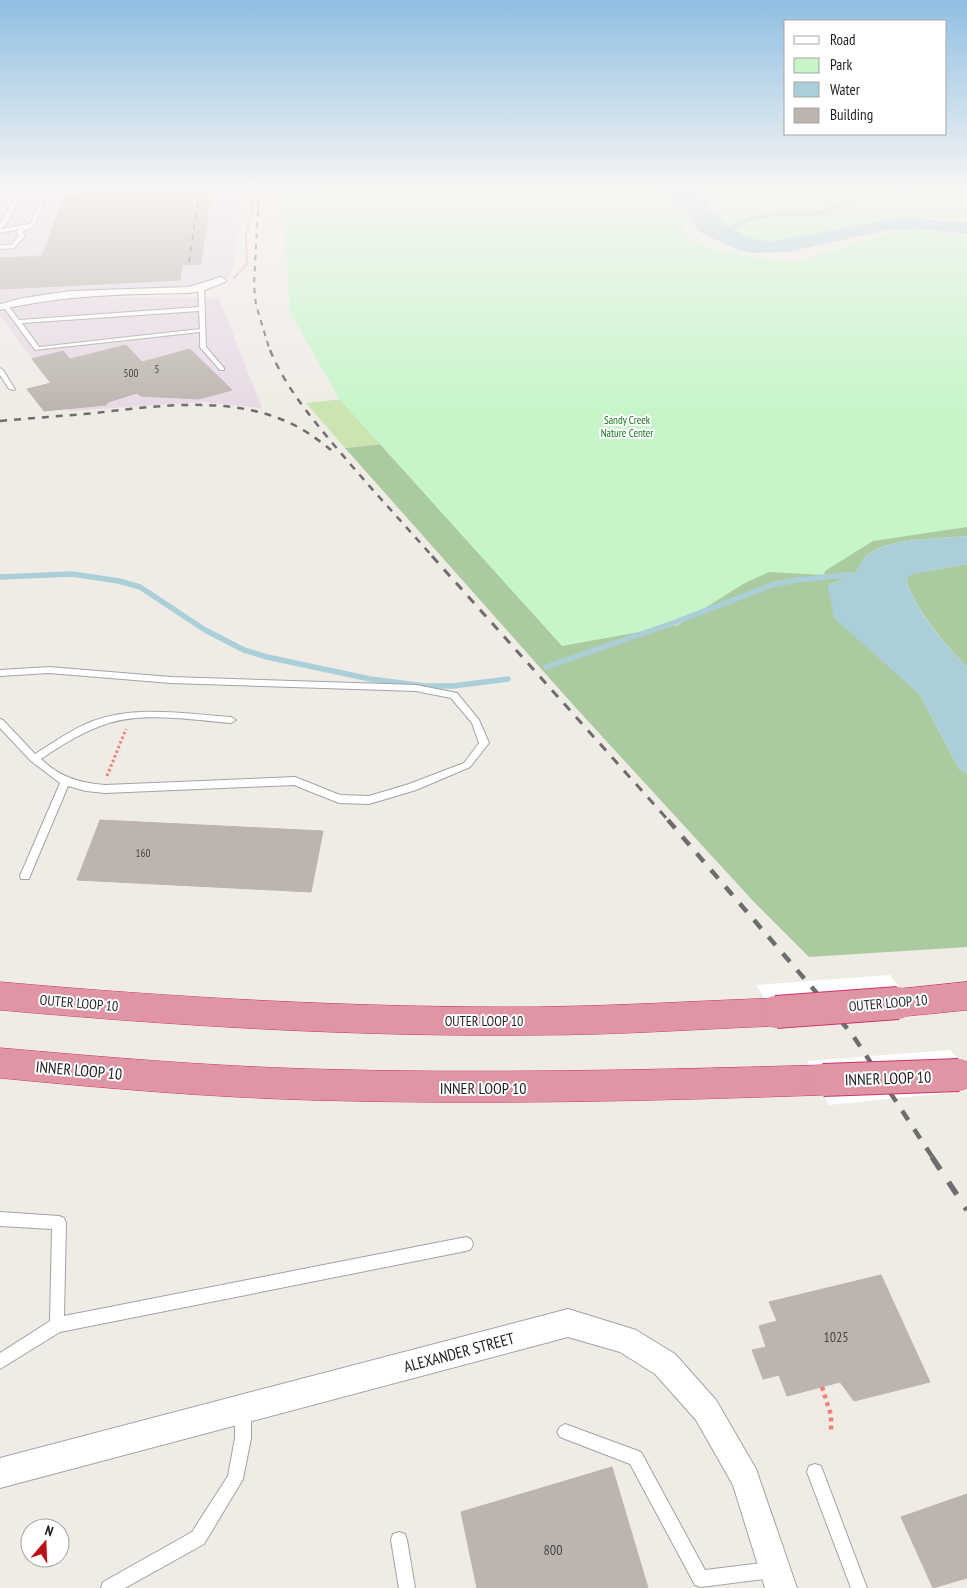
<svg xmlns="http://www.w3.org/2000/svg" width="967" height="1588" font-family="'PT Sans Narrow',sans-serif">
	<style>
		.industrial { fill: #e7d9e5 }
		.grass { fill: #cbe4b1 }
		.forest { fill: #acca9f }
		.park { fill: #c7f5ca }
		.water { fill: #abcfd8 }
		.pier { fill: #fff }
		.lines { fill: none; stroke-linecap: round; stroke-linejoin: round }
		.stream-far1 { stroke: #abcfd8; stroke-width: 4 }
		.stream { stroke: #abcfd8; stroke-width: 5.5 }
		.building { fill: #bcb5af; stroke: #bfb3aa }
		.service-casing { stroke: #a3a3a3; stroke-width: 2 }
		.minor-casing { stroke: #a3a3a3; stroke-width: 2 }
		.motorway-casing { stroke: #cb356b; stroke-width: 1 }
		.path-far2 { stroke: #ed8379; stroke-width: 2; stroke-dasharray: 1 1; stroke-linecap: butt }
		.path-far1 { stroke: #ed8379; stroke-width: 3; stroke-dasharray: 2.5 2.5; stroke-linecap: butt }
		.path { stroke: #ed8379; stroke-width: 4.5; stroke-dasharray: 4 4; stroke-linecap: butt }
		.service { fill: #fff; fill-rule: evenodd }
		.minor { fill: #fff; fill-rule: evenodd }
		.motorway { fill: #df95a4; fill-rule: evenodd }
		.rail-far4 { stroke: #6d6d6d; stroke-width: 2; stroke-dasharray: 5.5 5.5; stroke-linecap: butt }
		.rail-far3 { stroke: #6d6d6d; stroke-width: 2.5; stroke-dasharray: 7 7; stroke-linecap: butt }
		.rail-far2 { stroke: #6d6d6d; stroke-width: 3; stroke-dasharray: 9 9; stroke-linecap: butt }
		.rail-far1 { stroke: #6d6d6d; stroke-width: 4.5; stroke-dasharray: 11 11; stroke-linecap: butt }
		.rail { stroke: #6d6d6d; stroke-width: 5.5; stroke-dasharray: 15 15; stroke-linecap: butt }
		.motorway-bridge-casing { stroke: #cb356b; stroke-width: 34; stroke-linecap: butt }
		.motorway-bridge { stroke: #df95a4; stroke-width: 32 }
		.labels { text-anchor: middle; stroke-width: 4; stroke-linejoin: round; paint-order: stroke }
		.number-label { font-size: 11px; fill: #464443 }
		.far-park-label { font-size: 11px; fill: #16741c; stroke: #fff }
		.street-label { font-size: 14px; fill: #1f1f1f; stroke: #fff }
		.near-number-label { font-size: 14px; fill: #464443 }
		.near-street-label { font-size: 16px; fill: #1f1f1f; stroke: #fff }
	</style>
	<rect width="100%" height="100%" fill="#efece6"/>
	<g class="industrial">
		<path d="M0 189H245L231 276 183 289 61 290 0 304Z"/>
		<path d="M95 297 219 298 262 408 203 402 69 411 0 315V312L38 303Z"/>
	</g>
	<path class="grass" d="M475 385 544 432 345 448 306 403Z"/>
	<g class="forest">
		<path d="M967 387V536C939 539 888 537 866 556 862 559 861 565 858 569 851 577 837 581 828 585L891 668 920 695 959 769 967 773V947L809 957 754 902 576 708 345 448Z"/>
		<path d="M967 564V667C943 642 917 612 906 580L911 574Z"/>
	</g>
	<g class="park">
		<path d="M334 189H668L692 208 683 230 688 238 713 249 750 257 788 262 809 258 881 235 923 230 967 236V527L873 541 825 571 824 575 769 572 743 584 678 625 562 646 340 400 290 312 283 194Z"/>
		<path d="M700 189H967V223L939 218 911 219 792 241 744 246 718 220 716 213 720 205Z"/>
	</g>
	<g class="water">
		<path d="M659 189H694L724 224 745 236 757 240 773 241 893 219 908 218 967 223V234L920 229 888 230 787 252 754 253 738 250 703 234 696 228 685 210Z"/>
		<path d="M967 536V564L912 574 906 580C917 613 943 642 967 667V773L959 769 920 695 834 618 828 585C837 581 851 577 858 569 861 565 862 559 866 556 889 537 939 539 967 536Z"/>
	</g>
	<g class="pier">
		<path d="M890 975 920 1016 784 1029 756 985Z"/>
		<path d="M950 1050 967 1070V1091L829 1105 807 1061Z"/>
	</g>
	<g class="lines">
		<path class="stream-far1" d="M723 231C736 226 749 218 763 216 790 212 825 222 845 199L888 196 907 189"/>
		<g class="stream">
			<path d="M0 577 72 574 119 581 140 587 205 630 244 650 267 657 370 679 425 686H453L508 679"/>
			<path d="M546 667 673 623 772 585 797 580 857 574"/>
		</g>
	</g>
	<g class="building">
		<path d="M98 189H211L201 264 182 265 180 280 0 289V258L42 256 65 195 96 193Z"/>
		<path d="M126 345 142 362 190 349 232 390 199 399 141 396 137 393 108 402 106 405 44 411 27 389 51 383 32 359 63 351 70 359Z"/>
		<path d="M100 820 323 831 311 892 77 880Z"/>
		<path d="M881 1275 930 1382 854 1401 840 1382 787 1396 779 1375 763 1379 752 1350 766 1347 759 1326 777 1321 769 1302Z"/>
		<path d="M612 1467 648 1588H477L461 1512Z"/>
		<path d="M967 1494V1578L933 1588 901 1517Z"/>
	</g>
	<g class="lines">
		<g class="service-casing">
			<g id="service">
				<path d="M19 189H23L8 222 0 229V224Z"/>
				<path d="M46 189H50L34 226 22 232 25 236 14 248 0 249V245H11L19 236 16 231 20 229 0 233V229L30 224Z"/>
				<path d="M201 286 204 288 206 347 224 368V370H220L200 347V332L35 350 2 305 7 304 19 320 199 307 198 288ZM199 311 200 329 39 347 22 323Z"/>
				<path d="M0 368 3 370 15 389 14 390 9 389 0 375Z"/>
				<path d="M49 667 171 677 416 685 457 693 479 720 489 743 470 767 416 790 369 804 339 803 294 785 105 793 86 791 68 786 30 876 29 879H21L20 876 60 783 31 761 0 728V719L3 720 35 754C54 742 72 729 93 721 136 705 186 714 231 717L236 720 231 723C189 720 138 710 98 727 77 735 59 747 41 759 60 777 79 783 105 785L295 777 340 795 369 796 409 784 464 763 479 743 472 723 451 698 416 691 171 683 49 673 0 676V670Z"/>
				<path d="M0 1212 59 1216 64 1218 66 1223 64 1316 466 1237 471 1239 473 1244 471 1249 466 1251 60 1332 0 1369V1353L50 1321 52 1229 0 1226Z"/>
				<path d="M243 1402 248 1405 251 1410V1438L243 1479 204 1544 125 1588H101L103 1582 192 1532 228 1476 235 1438V1410L238 1405Z"/>
				<path d="M565 1424 641 1452 705 1570 771 1562 777 1564 779 1570 777 1576 771 1578 701 1587 695 1585 630 1464 560 1437 557 1432 560 1427Z"/>
				<path d="M815 1464 821 1466 867 1588H851L807 1472 809 1466Z"/>
				<path d="M399 1532 405 1534 407 1540 415 1588H399L391 1540 393 1534Z"/>
			</g>
		</g>
		<g class="minor-casing">
			<g id="minor">
				<path d="M221 277 226 280 225 282 205 290 189 293C125 294 62 295 0 310V304L23 298 70 291 189 287Z"/>
				<path d="M568 1309 636 1330 675 1354 716 1400 756 1469 797 1588H765L733 1485 696 1420 655 1374 620 1352 568 1337 0 1488V1458Z"/>
			</g>
		</g>
		<g class="motorway-casing">
			<g id="motorway">
				<path d="M0 982C179 998 358 1008 538 1007 617 1006 697 1001 776 998L788 1002 792 1012 788 1022 776 1026C697 1029 617 1035 538 1035 358 1037 179 1026 0 1010Z"/>
				<path d="M967 982V1010L898 1017 887 1013 882 1003 887 993 898 989Z"/>
				<path d="M0 1048C103 1057 206 1066 310 1069 481 1074 652 1070 823 1065L835 1069 840 1080 835 1091 823 1095C652 1101 481 1105 310 1100 206 1097 103 1088 0 1078Z"/>
			</g>
		</g>
		<path class="path-far2" d="M234 278 247 264 246 233 251 218 252 201 274 194 280 189"/>
		<path class="path-far1" d="M107 776 126 729"/>
		<path class="path" d="M822 1387 831 1415V1431"/>
		<use href="#service" class="service"/>
		<use href="#minor" class="minor"/>
		<use href="#motorway" class="motorway"/>
		<g class="rail-far4">
			<path d="M259 189 254 285 256 305 270 351"/>
			<path d="M189 262 200 189"/>
		</g>
		<g class="rail-far3">
			<path d="M270 350C285 386 309 415 334 445 366 483 400 520 433 557"/>
			<path d="M0 421C32 418 63 416 95 413 155 406 225 396 283 420 301 427 316 438 331 450"/>
		</g>
		<path class="rail-far2" d="M432 556 669 821"/>
		<path class="rail-far1" d="M668 820 852 1034 933 1158"/>
		<path class="rail" d="M932 1157 967 1210"/>
		<g class="motorway-bridge-casing">
			<g id="motorway-bridge">
				<path d="M776 1012 898 1003"/>
				<path d="M823 1080 959 1075"/>
			</g>
		</g>
		<use href="#motorway-bridge" class="motorway-bridge"/>
	</g>
	<linearGradient id="sky" x2="0" y2="1"><stop stop-color="#8fbfe2"/><stop offset="0.46" stop-color="#f8f6f4"/><stop offset="1" stop-color="#f8f6f4" stop-opacity="0"/></linearGradient>
	<rect width="967" height="411" fill="url(#sky)"/>
	<g class="labels">
		<g class="number-label">
			<text x="157" y="373">5</text>
			<text x="131" y="377">500</text>
			<text x="143" y="857">160</text>
		</g>
		<g class="far-park-label">
			<text x="627" y="424">Sandy Creek<tspan x="627" dy="13">Nature Center</tspan></text>
		</g>
		<g class="street-label">
			<text transform="translate(79 1003) rotate(5)" y="5">OUTER LOOP 10</text>
			<text transform="translate(888 1003) rotate(-5)" y="5">OUTER LOOP 10</text>
			<text x="484" y="1026">OUTER LOOP 10</text>
		</g>
		<g class="near-number-label">
			<text x="836" y="1342">1025</text>
			<text x="553" y="1555">800</text>
		</g>
		<g class="near-street-label">
			<text transform="translate(79 1070) rotate(5)" y="6">INNER LOOP 10</text>
			<text transform="translate(888 1078) rotate(-2)" y="6">INNER LOOP 10</text>
			<text x="483" y="1094">INNER LOOP 10</text>
			<text transform="translate(459 1352) rotate(-15)" y="6">ALEXANDER STREET</text>
		</g>
	</g>
	<rect x="784" y="20" width="162" height="115" fill="#ffffff" stroke="#a5a5a5"/>
	<rect x="794" y="36" width="25" height="8" fill="#ffffff" stroke="#a5a5a5"/>
	<text x="830" y="45" font-size="15" fill="#1f1f1f">Road</text>
	<rect x="794" y="58" width="25" height="15" fill="#c7f5ca" stroke="#a5a5a5"/>
	<text x="830" y="70" font-size="15" fill="#1f1f1f">Park</text>
	<rect x="794" y="82" width="25" height="15" fill="#abcfd8" stroke="#a5a5a5"/>
	<text x="830" y="95" font-size="15" fill="#1f1f1f">Water</text>
	<rect x="794" y="108" width="25" height="15" fill="#bcb5af" stroke="#a5a5a5"/>
	<text x="830" y="120" font-size="15" fill="#1f1f1f">Building</text>
	<g transform="translate(45 1543) rotate(19)"><circle r="24" fill="#ffffff" stroke="#a5a5a5"/>
	<path d="M0-4L9 19L0 12L-9 19Z" fill="#bc1216"/>
	<text y="-8" font-size="14" font-weight="bold" text-anchor="middle" fill="#1f1f1f">N</text>
	</g>
</svg>
